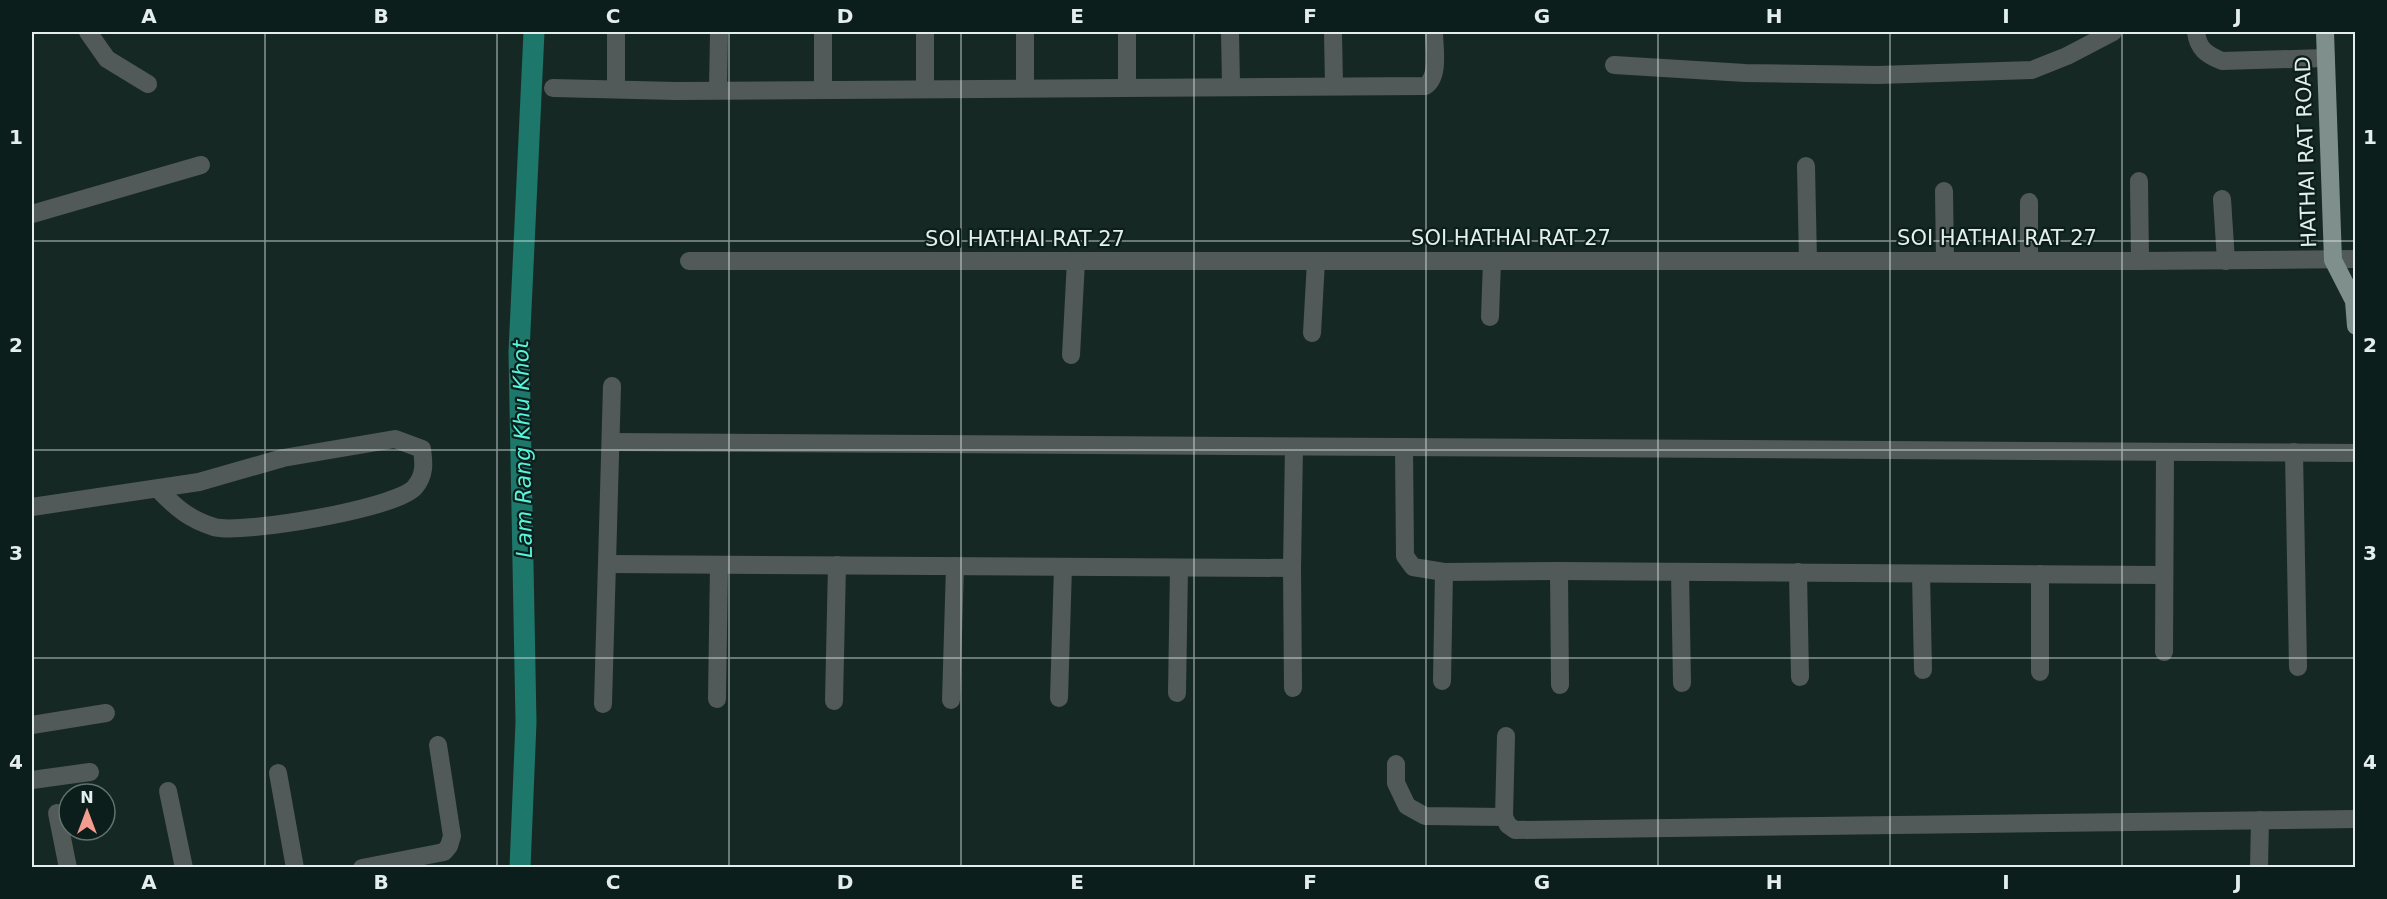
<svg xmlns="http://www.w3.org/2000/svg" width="2387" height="899" font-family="'DejaVu Sans',sans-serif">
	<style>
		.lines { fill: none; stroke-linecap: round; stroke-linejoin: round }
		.canal { stroke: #1d776a; stroke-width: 21 }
		.minor { stroke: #515a58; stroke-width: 18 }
		.major { stroke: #7e8f8c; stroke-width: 18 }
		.grid { fill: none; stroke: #e4efed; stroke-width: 1.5; stroke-opacity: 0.55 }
		.labels { text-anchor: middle; stroke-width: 4.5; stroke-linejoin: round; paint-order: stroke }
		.street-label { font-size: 21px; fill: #e4efed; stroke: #0c1e1b }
		.water-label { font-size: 22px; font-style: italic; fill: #58f5dd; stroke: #0c1e1b }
		.neatline { fill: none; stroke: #e4efed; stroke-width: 2 }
		.grid-label { font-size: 20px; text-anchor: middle; font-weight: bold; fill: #e4efed }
	</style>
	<rect width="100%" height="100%" fill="#162824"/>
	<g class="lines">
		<path class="canal" d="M520 868 526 722 519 352 534 32"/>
		<g class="minor">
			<path d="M88 32 107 59 148 84"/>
			<path d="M616 32V89"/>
			<path d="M1025 32V87"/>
			<path d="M1127 32V86"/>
			<path d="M1230 32 1231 85"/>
			<path d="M1333 32 1334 86"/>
			<path d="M2196 32C2198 49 2207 55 2222 61L2326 58"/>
			<path d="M1614 65 1745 73 1878 75 2032 70 2067 56 2113 32"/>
			<path d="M553 88 676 91 1425 86C1440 77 1434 47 1434 32"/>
			<path d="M925 88V32"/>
			<path d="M823 89V32"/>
			<path d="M718 90 719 32"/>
			<path d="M1806 166 1808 261"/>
			<path d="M2139 181 2140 261"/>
			<path d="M1944 191 1945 260"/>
			<path d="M2222 199 2226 261"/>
			<path d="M32 214 201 165"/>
			<path d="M689 261H2140L2356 259"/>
			<path d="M2029 261V202"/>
			<path d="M1490 317 1492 261"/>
			<path d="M1312 333 1316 261"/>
			<path d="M1071 355 1076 261"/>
			<path d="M612 442 2356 453"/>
			<path d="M1404 447 1405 556 1413 567 1444 572 1559 571 2164 575"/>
			<path d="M2294 452 2298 667"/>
			<path d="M32 507 199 482 283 458 395 439 422 449C424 464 425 475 415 487 398 508 241 535 214 527 189 519 176 508 158 489"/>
			<path d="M607 564 1292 568 1294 447"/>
			<path d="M1292 568 1293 688"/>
			<path d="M1559 571 1560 685"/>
			<path d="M1680 572 1682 683"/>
			<path d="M1798 572 1800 677"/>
			<path d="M1921 574 1923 670"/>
			<path d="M2040 574V672"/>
			<path d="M2164 652 2165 452"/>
			<path d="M1442 681 1444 572"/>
			<path d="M1177 693 1179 568"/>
			<path d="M1059 698 1063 567"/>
			<path d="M717 699 719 565"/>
			<path d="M951 700 955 566"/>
			<path d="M834 701 837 565"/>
			<path d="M603 704 612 386"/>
			<path d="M32 725 106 713"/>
			<path d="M1506 736 1504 817 1508 825 1515 830 2356 819"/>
			<path d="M1396 764V783L1407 806 1425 816 1504 817"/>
			<path d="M278 773 295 868"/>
			<path d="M32 780 90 772"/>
			<path d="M168 791 184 868"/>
			<path d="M57 813 68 868"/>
			<path d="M362 868 444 852 449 846 452 836 438 745"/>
			<path d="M2259 868 2260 820"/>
		</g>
		<path class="major" d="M2325 32 2333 260 2354 301 2356 326"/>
	</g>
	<path class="grid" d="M265 32V868M497 32V868M729 32V868M961 32V868M1194 32V868M1426 32V868M1658 32V868M1890 32V868M2122 32V868M32 241H2356M32 450H2356M32 658H2356"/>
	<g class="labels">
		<g class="street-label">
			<text transform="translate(2306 152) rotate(-92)" y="7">HATHAI RAT ROAD</text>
			<text x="1511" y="245">SOI HATHAI RAT 27</text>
			<text x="1997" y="245">SOI HATHAI RAT 27</text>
			<text x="1025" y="246">SOI HATHAI RAT 27</text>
		</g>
		<g class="water-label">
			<text transform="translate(522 449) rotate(-91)" y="8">Lam Rang Khu Khot</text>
		</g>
	</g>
	<rect width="2387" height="899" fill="none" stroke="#0c1e1b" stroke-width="66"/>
	<g transform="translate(87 812)"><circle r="28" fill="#0c1e1b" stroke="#62726f" stroke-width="1.5"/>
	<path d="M0-4.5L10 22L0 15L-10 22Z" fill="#f59c90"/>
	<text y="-9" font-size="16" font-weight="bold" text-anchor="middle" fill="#e4efed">N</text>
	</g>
	<rect x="33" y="33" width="2321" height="833" class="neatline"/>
	<g class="grid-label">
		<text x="149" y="23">A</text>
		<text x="381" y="23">B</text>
		<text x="613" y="23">C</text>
		<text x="845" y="23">D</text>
		<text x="1077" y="23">E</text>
		<text x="1310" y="23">F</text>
		<text x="1542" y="23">G</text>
		<text x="1774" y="23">H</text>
		<text x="2006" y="23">I</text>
		<text x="2238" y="23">J</text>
		<text x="16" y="144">1</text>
		<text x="2370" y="144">1</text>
		<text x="16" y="352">2</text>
		<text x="2370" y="352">2</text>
		<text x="16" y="560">3</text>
		<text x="2370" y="560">3</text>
		<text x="16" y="769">4</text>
		<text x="2370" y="769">4</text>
		<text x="149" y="889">A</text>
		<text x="381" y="889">B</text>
		<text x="613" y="889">C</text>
		<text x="845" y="889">D</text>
		<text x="1077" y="889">E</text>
		<text x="1310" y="889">F</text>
		<text x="1542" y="889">G</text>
		<text x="1774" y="889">H</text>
		<text x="2006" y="889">I</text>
		<text x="2238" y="889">J</text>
	</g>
</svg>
